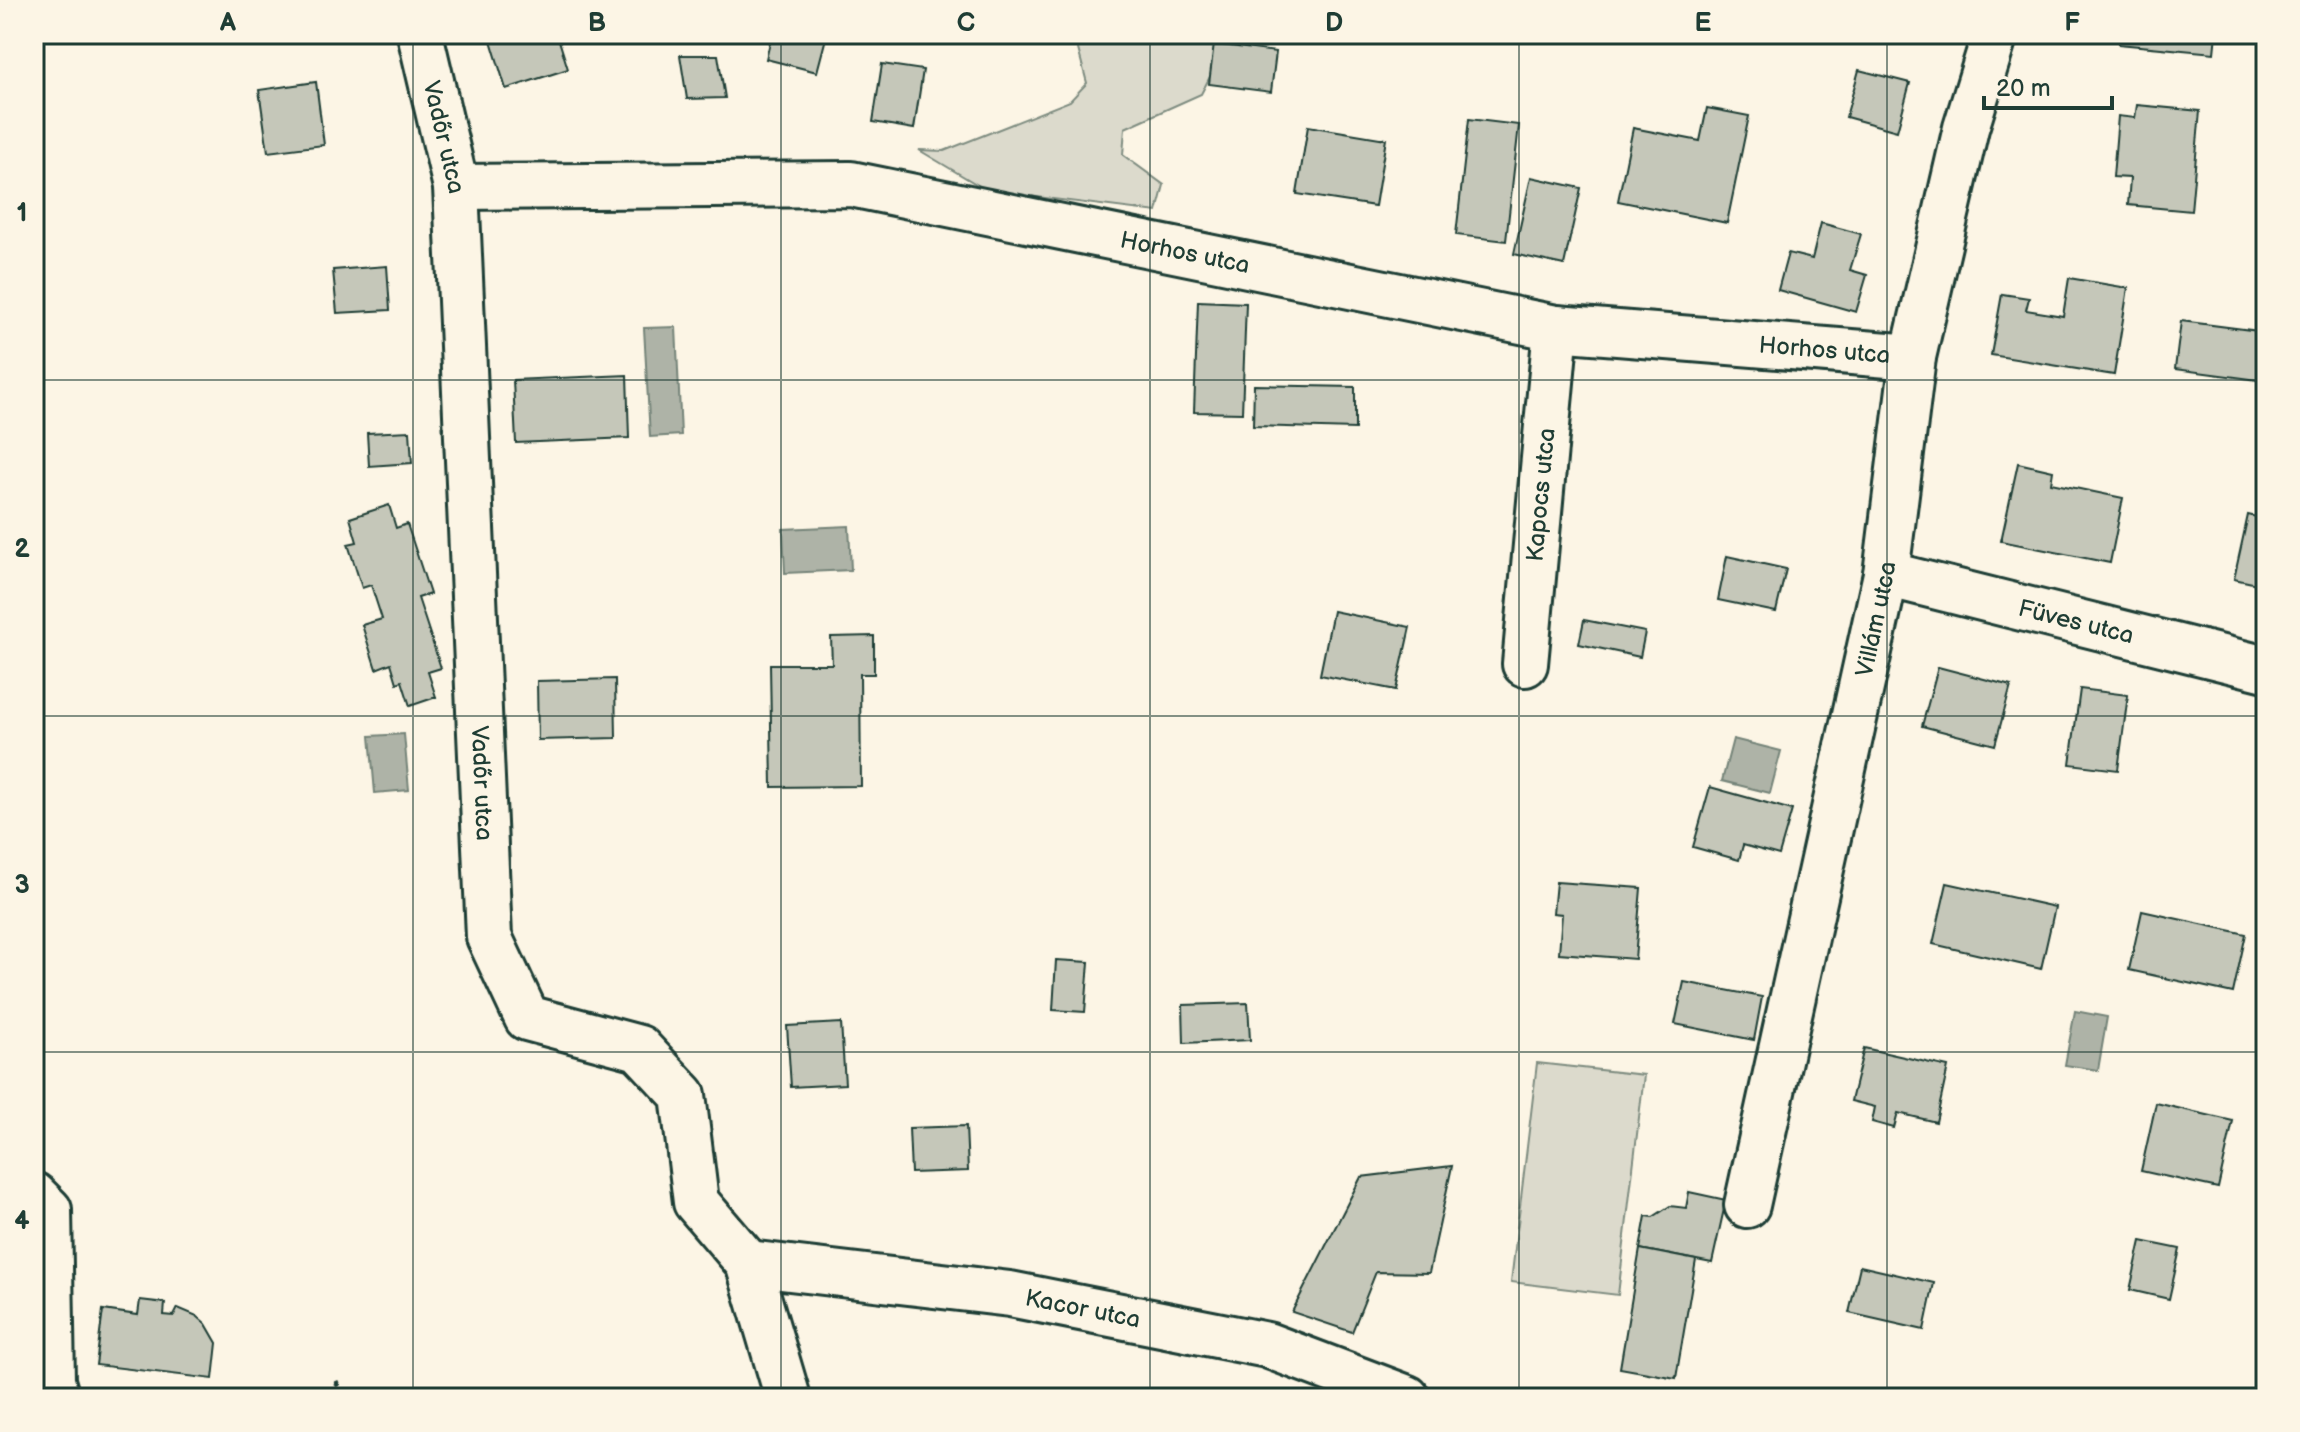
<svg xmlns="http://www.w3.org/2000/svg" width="2300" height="1432" font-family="'Balsamiq Sans',sans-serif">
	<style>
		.green { fill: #dcdacc; stroke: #7e8c80; stroke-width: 2 }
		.water { fill: #aeb3a7; stroke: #758479; stroke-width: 2 }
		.building { fill: #c5c7b9; stroke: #1f3d34; stroke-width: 2 }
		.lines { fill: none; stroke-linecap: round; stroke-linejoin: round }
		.minor-casing { stroke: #1f3d34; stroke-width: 50 }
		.path { stroke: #1f3d34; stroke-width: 5; stroke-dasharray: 6 6; stroke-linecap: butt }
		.minor { stroke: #fcf5e5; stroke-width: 44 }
		.grid { fill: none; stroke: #1f3d34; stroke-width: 2; stroke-opacity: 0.55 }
		.labels { text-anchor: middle; stroke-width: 6; stroke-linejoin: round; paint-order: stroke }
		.street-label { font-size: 24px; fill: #1f3d34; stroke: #fcf5e5 }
		.neatline { fill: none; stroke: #1f3d34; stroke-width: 3 }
		.grid-label { font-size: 26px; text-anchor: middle; font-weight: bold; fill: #1f3d34 }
	</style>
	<rect width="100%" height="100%" fill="#fcf5e5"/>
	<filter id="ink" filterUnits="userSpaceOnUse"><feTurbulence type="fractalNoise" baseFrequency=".0125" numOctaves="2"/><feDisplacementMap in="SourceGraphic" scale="16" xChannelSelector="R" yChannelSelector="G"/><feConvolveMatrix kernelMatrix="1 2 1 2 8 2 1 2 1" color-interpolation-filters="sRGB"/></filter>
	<g filter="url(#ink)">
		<g class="green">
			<path d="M1074 34H1232L1201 94 1125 128 1123 155 1164 185 1157 212 988 191 919 150 944 151 1070 101 1087 83Z"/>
			<path d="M1537 1063 1644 1075 1618 1295 1511 1282Z"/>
		</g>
		<g class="water">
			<path d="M676 327 681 435 650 437 644 328Z"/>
			<path d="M849 526 851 570 785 573 783 529Z"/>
			<path d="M404 734 409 790 375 793 370 736Z"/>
			<path d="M1733 739 1781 751 1770 793 1722 781Z"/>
			<path d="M2075 1011 2107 1017 2098 1070 2065 1065Z"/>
		</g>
		<g class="building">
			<path d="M489 34H557L568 69 506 89Z"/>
			<path d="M772 34H827L817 72 766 59Z"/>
			<path d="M2120 34H2216L2214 53 2119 44Z"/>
			<path d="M1214 44 1276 52 1271 92 1209 84Z"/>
			<path d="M680 55H718L725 98 687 99Z"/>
			<path d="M882 64 923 70 914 129 873 122Z"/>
			<path d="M1859 70 1910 83 1897 131 1846 117Z"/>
			<path d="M316 82 324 145 268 152 259 90Z"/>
			<path d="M2137 105 2200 111 2191 211 2128 205 2130 178 2113 177 2118 116 2135 118Z"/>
			<path d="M1707 108 1749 116 1727 223 1618 201 1633 128 1700 141Z"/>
			<path d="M1469 119 1519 125 1506 241 1456 235Z"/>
			<path d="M1308 126 1386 139 1375 206 1297 194Z"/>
			<path d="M1531 177 1581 188 1564 265 1514 254Z"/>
			<path d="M1821 223 1861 234 1850 270 1867 275 1856 312 1778 290 1788 253 1812 259Z"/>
			<path d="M387 266 390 310 337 313 333 270Z"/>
			<path d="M2069 278 2128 288 2114 375 1991 355 2002 294 2029 298 2026 310 2063 316Z"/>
			<path d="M1198 301 1246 303 1242 413 1194 412Z"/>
			<path d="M2181 321 2266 332V381L2175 369Z"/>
			<path d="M627 375 629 438 516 443 513 380Z"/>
			<path d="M1254 385 1355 387V429L1253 426Z"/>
			<path d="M410 431 412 463 369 466 367 433Z"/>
			<path d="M2018 463 2053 471 2051 483 2123 498 2110 563 2001 541Z"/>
			<path d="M389 505 396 528 407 524 430 594 418 598 441 668 428 672 436 697 410 706 402 681 397 683 391 663 376 669 362 625 382 619 371 585 362 588 348 544 357 542 350 518Z"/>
			<path d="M2248 515 2266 519V586L2234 579Z"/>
			<path d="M1727 556 1786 569 1776 612 1718 600Z"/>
			<path d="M1333 611 1410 627 1396 690 1320 675Z"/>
			<path d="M1584 620 1645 632 1640 657 1579 644Z"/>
			<path d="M874 636V674H860L861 786 772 787 770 664H832L831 637Z"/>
			<path d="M1938 667 2011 686 1995 745 1922 726Z"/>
			<path d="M615 679 616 738 538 740 537 681Z"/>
			<path d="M2080 689 2128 695 2118 770 2070 764Z"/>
			<path d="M1710 787 1792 810 1779 855 1743 845 1739 860 1693 847Z"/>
			<path d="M1556 882 1641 888 1635 959 1559 953 1562 914 1553 913Z"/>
			<path d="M1947 883 2055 907 2041 969 1933 944Z"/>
			<path d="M2142 911 2246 934 2233 993 2129 970Z"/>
			<path d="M1056 960 1089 962 1085 1012 1053 1010Z"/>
			<path d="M1684 982 1762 997 1754 1040 1675 1024Z"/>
			<path d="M1248 1003 1250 1040 1184 1043 1183 1005Z"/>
			<path d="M841 1023 845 1084 791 1087 787 1026Z"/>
			<path d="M1864 1048 1948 1067 1936 1122 1898 1113 1894 1128 1872 1122 1875 1107 1851 1101Z"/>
			<path d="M2156 1103 2233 1121 2218 1188 2141 1171Z"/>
			<path d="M966 1126 968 1171 911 1173 909 1128Z"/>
			<path d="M1452 1166 1429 1273 1376 1272 1352 1332 1292 1312 1361 1177Z"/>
			<path d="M1689 1192 1726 1200 1712 1263 1640 1249 1646 1216 1653 1217 1670 1206 1686 1208Z"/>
			<path d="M2141 1241 2180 1249 2169 1299 2130 1290Z"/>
			<path d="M1640 1249 1696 1260 1676 1378 1620 1368Z"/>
			<path d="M1860 1266 1934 1283 1924 1330 1849 1313Z"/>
			<path d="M140 1300 165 1303 164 1315 174 1316 178 1308 197 1316 206 1324 217 1343 213 1379 96 1365 103 1310 138 1315Z"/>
			<path d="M1108 1391 1109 1398H1076Z"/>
		</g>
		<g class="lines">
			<g class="minor-casing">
				<g id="minor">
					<path id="s1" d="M420 34 456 187 489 937 527 1018 639 1048 683 1095 696 1202 748 1263 788 1398"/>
					<path id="s2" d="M456 187 851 184 1556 328 1913 357"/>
					<path id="s3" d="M1886 574 2266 669"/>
					<path id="s4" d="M1525 664 1556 328"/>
					<path d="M34 1195 49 1210 52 1381 57 1398"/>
					<path id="s5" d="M1747 1205 1886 574 1913 357 1966 128 1995 34"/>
					<path id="s6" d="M748 1263 1010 1294 1267 1345 1407 1398"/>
				</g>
			</g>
			<path class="path" d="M336 1381 343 1398"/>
			<use href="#minor" class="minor"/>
		</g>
	</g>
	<path class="grid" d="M413 34V1398M781 34V1398M1150 34V1398M1519 34V1398M1887 34V1398M34 380H2266M34 716H2266M34 1052H2266"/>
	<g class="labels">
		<g class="street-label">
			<text dy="8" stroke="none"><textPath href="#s1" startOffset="106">Vadőr utca</textPath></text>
			<text dy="8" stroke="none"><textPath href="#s2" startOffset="736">Horhos utca</textPath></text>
			<text dy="8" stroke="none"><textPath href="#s2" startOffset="1384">Horhos utca</textPath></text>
			<text dy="8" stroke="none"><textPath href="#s4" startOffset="170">Kapocs utca</textPath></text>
			<text dy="8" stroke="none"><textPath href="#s5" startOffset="600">Villám utca</textPath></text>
			<text dy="8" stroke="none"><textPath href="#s3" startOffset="196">Füves utca</textPath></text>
			<text dy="8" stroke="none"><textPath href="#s1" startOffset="754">Vadőr utca</textPath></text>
			<text dy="8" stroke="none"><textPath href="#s6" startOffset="338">Kacor utca</textPath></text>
		</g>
	</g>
	<rect width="2300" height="1432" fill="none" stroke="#fcf5e5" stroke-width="88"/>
	<path d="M1984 96v12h128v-12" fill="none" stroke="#1f3d34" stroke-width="4"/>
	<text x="1996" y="96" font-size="24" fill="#1f3d34" stroke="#fcf5e5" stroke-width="6" paint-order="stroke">20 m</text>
	<rect x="44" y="44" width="2212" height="1344" class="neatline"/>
	<g class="grid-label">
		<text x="228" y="31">A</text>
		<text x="597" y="31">B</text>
		<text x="966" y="31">C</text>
		<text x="1334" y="31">D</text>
		<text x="1703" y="31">E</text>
		<text x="2072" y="31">F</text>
		<text x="22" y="221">1</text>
		<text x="22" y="557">2</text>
		<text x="22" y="893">3</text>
		<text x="22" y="1229">4</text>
	</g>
</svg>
